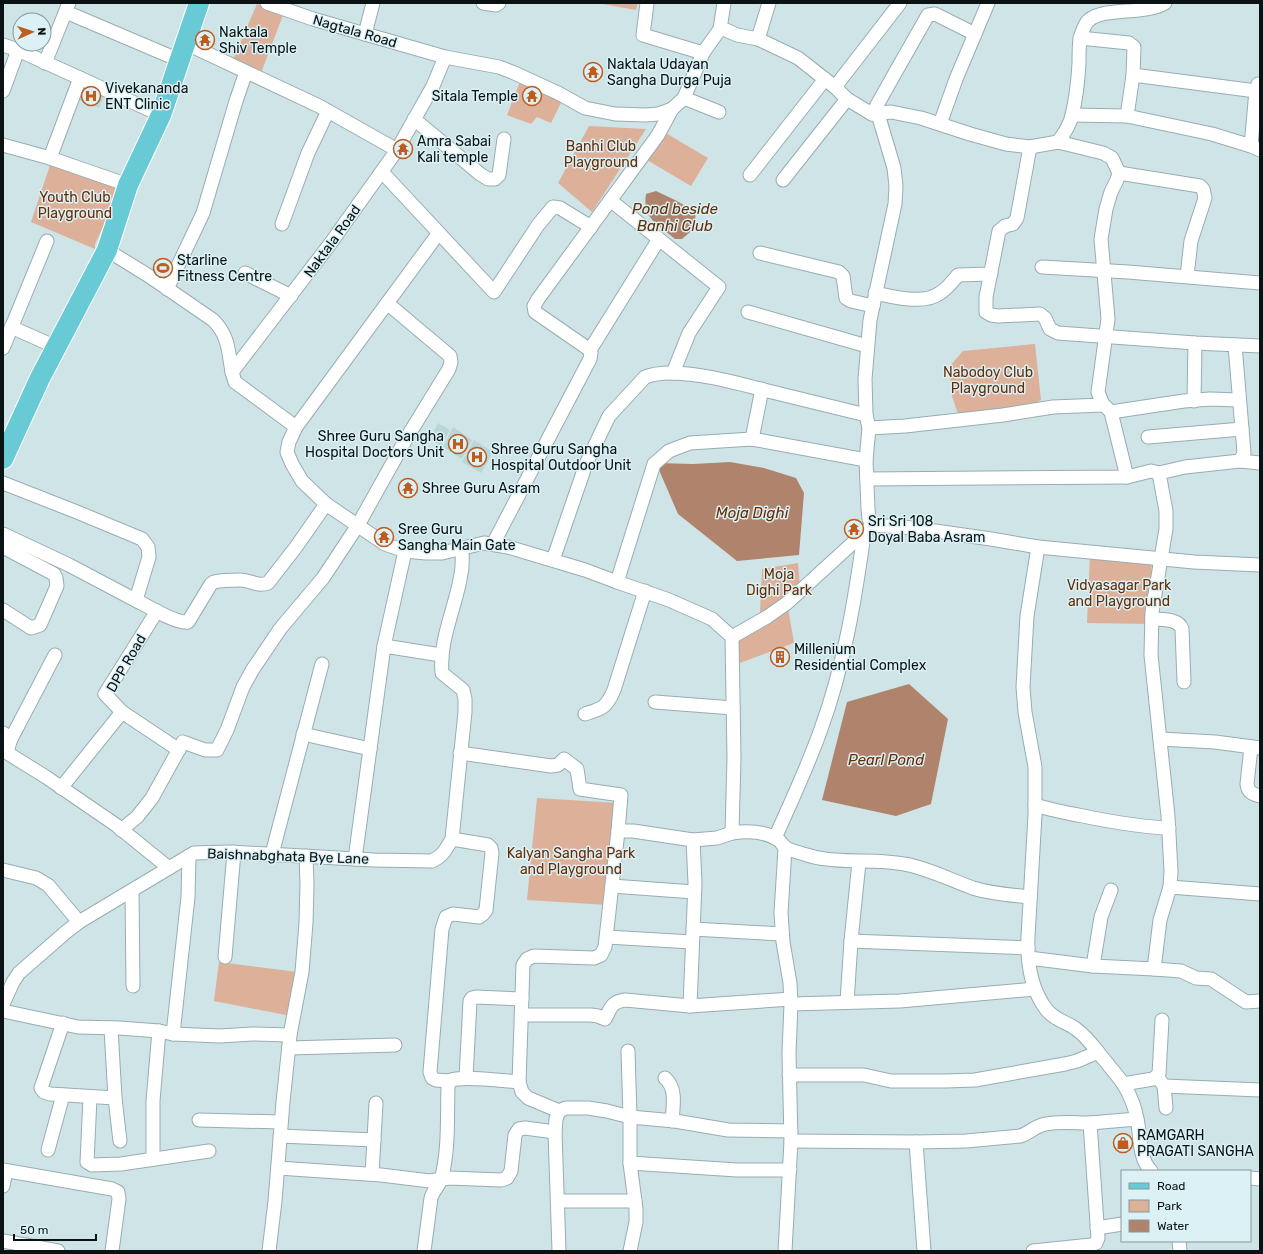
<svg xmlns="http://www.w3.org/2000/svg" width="1263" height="1254" font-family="Rubik,sans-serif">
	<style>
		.built { fill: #b8d7db }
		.green { fill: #ddb099 }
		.water { fill: #b0836c }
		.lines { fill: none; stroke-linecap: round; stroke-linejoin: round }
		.street-casing { stroke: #98adb0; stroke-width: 15 }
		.primary-casing { stroke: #fff; stroke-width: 22 }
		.street { stroke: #fff; stroke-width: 13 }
		.primary { stroke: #68cad4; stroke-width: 20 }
		.labels { text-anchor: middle; stroke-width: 3; stroke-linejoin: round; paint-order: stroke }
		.street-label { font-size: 14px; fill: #0a1213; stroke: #dbf1f5 }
		.poi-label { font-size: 14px; fill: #0a1213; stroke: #dbf1f5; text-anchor: start }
		.park-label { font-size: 14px; fill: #652c06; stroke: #dbf1f5 }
		.water-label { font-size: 15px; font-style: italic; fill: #652c06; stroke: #dbf1f5 }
	</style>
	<rect width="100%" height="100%" fill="#cee4e7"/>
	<g class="built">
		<path d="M82 84 105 93 99 108 77 99Z"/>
		<path d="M438 423 450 430 441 446 430 439Z"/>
		<path d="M453 427 472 440 462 459 443 447Z"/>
		<path d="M474 440 493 452 481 473 462 462Z"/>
	</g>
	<g class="green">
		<path d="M597 3H638L636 10Z"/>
		<path d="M257 4 283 15 261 73 232 62Z"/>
		<path d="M521 79 563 99 551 123 537 117 531 124 507 115Z"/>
		<path d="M589 126 646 129 592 212 558 183Z"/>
		<path d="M664 132 708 158 691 186 647 160Z"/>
		<path d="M52 159 121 188 95 244V249L31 222Z"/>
		<path d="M1035 344 1041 400 1029 406 958 414 952 396 949 367 963 351Z"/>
		<path d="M1090 555 1152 558 1149 624 1087 623Z"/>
		<path d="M798 563 800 588 760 613 762 569Z"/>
		<path d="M788 608 794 643 737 664V639Z"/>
		<path d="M537 798 618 803 608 905 527 900Z"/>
		<path d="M219 962 298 972 291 1016 214 1001Z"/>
	</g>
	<g class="water">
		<path d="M656 191 677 201 695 212 696 227 682 239H675C659 225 642 219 646 194Z"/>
		<path d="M730 462 764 468 796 478 804 493 799 555 737 561 678 514 656 463 693 464Z"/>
		<path d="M909 684 948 719 931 804 896 816 822 800 847 702Z"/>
	</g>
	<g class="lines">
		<g class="street-casing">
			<g id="street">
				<path d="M267 3 313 19 445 57 499 67 512 72 558 93 585 108 615 114 646 115 658 114 672 109 684 98 703 53 720 29"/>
				<path d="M483 3 496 5 499 3"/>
				<path d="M647 3 643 35 703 53"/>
				<path d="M724 3 720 29 726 30 737 35 758 39 798 58 835 87 847 99 872 114 891 112 921 118 970 134 1006 144 1030 147 1058 142C1064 134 1070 125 1072 115 1076 99 1078 80 1079 64 1079 56 1079 47 1080 39 1081 34 1085 23 1089 20 1104 7 1145 15 1165 3"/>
				<path d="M66 12 179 60"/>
				<path d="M365 34 373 3"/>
				<path d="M1080 38 1129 43 1134 47 1133 75 1127 116"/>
				<path d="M758 39 769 3"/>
				<path d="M3 45 18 50 161 115"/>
				<path d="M45 63 69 3"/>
				<path d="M1133 75 1256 91"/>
				<path d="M835 87 900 3"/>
				<path d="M3 91 18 50"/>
				<path d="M684 98 719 112"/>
				<path d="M872 114 895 73 928 15 935 14 975 34"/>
				<path d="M878 114 894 168 896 186 895 204 870 320 865 379 866 415 869 428 866 460 868 509 869 519 873 525 914 528 991 539 1038 547 1194 562 1260 565"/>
				<path d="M1072 115 1127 116 1212 134 1251 146 1260 150"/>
				<path d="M414 119 480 174 488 179H495L499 175 504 139"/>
				<path d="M940 124 956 79 988 3"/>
				<path d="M3 145 50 158 128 185"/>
				<path d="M1251 146 1256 91 1258 84"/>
				<path d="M1030 147 1017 218 1013 224 1005 226 999 231 986 297V312L991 315 998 316 1040 314 1045 318 1050 329 1058 333 1195 343 1260 346"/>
				<path d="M397 150 433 86 445 57"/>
				<path d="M50 158 80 78"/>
				<path d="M382 172 494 292 538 225 553 207 560 208 591 227"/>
				<path d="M1119 173 1200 186 1203 189 1205 198 1191 241 1187 276"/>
				<path d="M750 175 825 79"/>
				<path d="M783 180 847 99"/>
				<path d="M610 200 719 287 689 333 673 373"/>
				<path d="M282 224 308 153 328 111"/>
				<path d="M107 250 149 276 213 320C229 336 228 350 232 372L330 244 397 150 319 106 185 43"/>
				<path d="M760 253 839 272 843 276 846 298 851 301 873 306"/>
				<path d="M1042 267 1128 272 1260 283"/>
				<path d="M245 273 291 296"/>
				<path d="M167 289 203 213 236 101 246 72"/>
				<path d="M875 293C894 297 924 305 940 293 947 289 953 281 958 275L991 274"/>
				<path d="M748 312 867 346"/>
				<path d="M11 327 56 347"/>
				<path d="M3 348 47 241"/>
				<path d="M590 350 659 239"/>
				<path d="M232 372 235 382 296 427 289 442 287 452 292 464 302 481 326 504 385 544 405 551 426 553H442L484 543 508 547 585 570 617 582 669 600 712 619 732 637 734 758 732 833C746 831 764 831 777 839 781 841 782 845 785 847 790 851 808 855 814 857 844 864 874 858 904 864 928 868 950 880 973 888 992 894 1011 895 1030 897"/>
				<path d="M1194 401 1195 343"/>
				<path d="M1105 406 1111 412 1127 477"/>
				<path d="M1111 412 1184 401 1210 399 1239 400"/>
				<path d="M296 427 438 234"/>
				<path d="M869 428 905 426 1003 415 1053 407 1103 405 1098 392 1108 319 1101 239 1106 209 1111 192 1117 180 1119 173 1112 158 1103 153 1058 142"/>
				<path d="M1148 437 1242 429"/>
				<path d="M752 439 762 389"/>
				<path d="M1240 461 1260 463"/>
				<path d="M867 479 1127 477 1151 471 1159 473 1185 467 1240 461 1244 453 1235 345"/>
				<path d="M3 483 77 512 142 539 148 547 149 557 136 600C147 606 177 624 188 622L211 584 214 582C222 580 232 580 240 580 252 580 256 587 268 583L296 547 326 504"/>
				<path d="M3 534 69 565 139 602"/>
				<path d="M493 544 590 359 591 353 590 350 535 312 534 306 538 299 658 135 672 109"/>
				<path d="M3 547 54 574 56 578 57 586 40 625 31 628 3 610"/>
				<path d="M1038 547 1027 616 1023 687 1025 712 1035 767V815L1028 937C1027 961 1031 989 1046 1009 1054 1020 1067 1022 1076 1029 1089 1038 1097 1052 1107 1063 1112 1070 1119 1077 1124 1085 1130 1095 1135 1107 1137 1119 1141 1136 1138 1157 1151 1171"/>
				<path d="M553 560 586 464 609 416 645 377C675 365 737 383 768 391 801 399 834 407 866 415"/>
				<path d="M617 582 654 464 669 451 690 443 752 439 866 460"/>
				<path d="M1152 619C1162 620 1178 618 1182 629L1184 682"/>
				<path d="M732 637 767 617 787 603 867 530"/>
				<path d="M384 646 441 655"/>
				<path d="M655 702 733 708"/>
				<path d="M122 712 105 694 157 611"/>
				<path d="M585 714C603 708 606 708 614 690L645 591"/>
				<path d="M3 733 11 739 8 748 9 754 46 777 116 825 169 868"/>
				<path d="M303 734 370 749"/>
				<path d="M11 739 55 655"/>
				<path d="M1160 739 1215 742 1260 748"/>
				<path d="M1251 747 1247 784C1248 792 1252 794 1260 796"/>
				<path d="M460 753 551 766 558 765 564 759 577 769 580 789 621 795 618 831"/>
				<path d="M61 788 122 712 179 750"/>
				<path d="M1035 805C1051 810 1067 813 1083 816 1112 822 1140 827 1169 828"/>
				<path d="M121 830 137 817 152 798 183 742 205 750H217L227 730 243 687 253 669 280 629 323 578 358 525 406 439 449 369 451 362 450 356 387 303"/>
				<path d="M775 838C791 802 808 766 821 729 844 666 855 600 864 534"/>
				<path d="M272 854 322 664"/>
				<path d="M355 859 384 646 405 551"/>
				<path d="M3 870 36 878 48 885 79 922"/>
				<path d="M612 886 694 892"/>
				<path d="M1170 887 1260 894"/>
				<path d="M132 891 133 986"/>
				<path d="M693 929 782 934"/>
				<path d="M607 937 692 942"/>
				<path d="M851 941 1028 948"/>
				<path d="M225 957 234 852"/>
				<path d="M1029 958 1093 966 1154 969 1181 971 1196 978 1211 979 1246 1002 1260 1001"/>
				<path d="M1093 966 1101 917 1111 890"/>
				<path d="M1154 969 1160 920 1170 887 1171 871 1168 816 1151 655 1152 612 1166 529V511L1159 473"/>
				<path d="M847 1002 851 941 859 862"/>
				<path d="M3 1004 13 982 19 973 66 932 79 922 194 853 229 852 374 860 432 861C443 856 446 849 452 839L465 712V699L463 690 442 673C439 639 456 607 461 574 463 565 462 557 462 549"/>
				<path d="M791 1004 900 1001 1035 989"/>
				<path d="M690 1006 695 883 693 840"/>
				<path d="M3 1011 78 1027 119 1028 159 1031 173 1034 220 1036 252 1034 290 1035"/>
				<path d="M522 1015H591L598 1016 605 1019C611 1008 611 1002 625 1000L690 1006 791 999"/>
				<path d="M63 1023 41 1088 44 1092 50 1094 115 1098"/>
				<path d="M111 1028 115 1098 120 1141"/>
				<path d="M173 1034 188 897 189 856"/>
				<path d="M289 1048 395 1045"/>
				<path d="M628 1051 630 1117V1163L636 1209V1222L630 1251"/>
				<path d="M789 1075H864L891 1081H945L975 1080 1065 1064 1077 1061 1098 1052"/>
				<path d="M466 1078 470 1001 472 998 476 997 522 999"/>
				<path d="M665 1078C677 1088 673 1107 672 1121"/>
				<path d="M1159 1079 1164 1086 1166 1108"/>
				<path d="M449 1081 436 1080 432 1078 430 1072 442 929 446 917 453 914 479 917 483 914 486 910 492 853 491 848 488 845 452 839"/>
				<path d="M1123 1084 1153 1079 1159 1074 1162 1020"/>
				<path d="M1164 1086 1260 1090"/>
				<path d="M90 1098 87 1162 92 1165 121 1164 209 1151"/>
				<path d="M559 1111 528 1098 522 1092 519 1082 523 965 527 959 534 956 594 958 601 955 605 947 618 831H633L693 840 717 838 732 833"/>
				<path d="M199 1120 281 1122"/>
				<path d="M280 1136 374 1140"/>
				<path d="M791 1141 916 1142 966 1141 1020 1136C1030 1133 1036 1125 1046 1124 1059 1121 1076 1123 1090 1123"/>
				<path d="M916 1142 924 1251"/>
				<path d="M48 1150 63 1095"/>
				<path d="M153 1158V1101L159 1031"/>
				<path d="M630 1163 737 1170H790"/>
				<path d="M278 1168 381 1175 430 1181 449 1178 501 1180 507 1178 511 1171 515 1135 519 1129 525 1128 555 1132"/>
				<path d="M3 1170 112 1189 118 1192 119 1199 112 1251"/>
				<path d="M372 1174 376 1103"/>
				<path d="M1250 1178 1260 1179"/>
				<path d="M3 1186 6 1171"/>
				<path d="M558 1201H635"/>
				<path d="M1097 1228 1122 1224"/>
				<path d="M3 1241 58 1251"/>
				<path d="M1179 1241 1180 1251"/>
				<path d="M269 1251 275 1201 283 1102 290 1035 302 972 306 923 307 884 306 856"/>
				<path d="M424 1251 431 1198C433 1190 441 1184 442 1176 449 1147 447 1117 448 1088L449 1081C462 1075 503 1081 519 1082"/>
				<path d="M559 1251 555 1132 556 1119 559 1111 566 1108H588L607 1111 630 1117 675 1121 728 1130 791 1131"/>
				<path d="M785 1251 791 1141 789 1053 791 1004 790 983 783 942 781 913 785 848"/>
				<path d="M1033 1251 1091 1245 1096 1243 1098 1238 1090 1123 1137 1119"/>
			</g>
		</g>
		<g class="primary-casing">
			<path id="primary" d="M3 459 40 378 107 250 128 185 161 115 199 3"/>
		</g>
		<use href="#street" class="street"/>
		<use href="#primary" class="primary"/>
	</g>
	<defs>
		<g id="temple-ring" transform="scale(1)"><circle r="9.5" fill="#dbf1f5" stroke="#bd5c1d" stroke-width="1.5"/><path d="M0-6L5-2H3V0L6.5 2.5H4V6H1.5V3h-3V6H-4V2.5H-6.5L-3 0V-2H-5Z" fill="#bd5c1d"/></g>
		<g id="hospital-ring" transform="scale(1)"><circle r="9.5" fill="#dbf1f5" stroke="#bd5c1d" stroke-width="1.5"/><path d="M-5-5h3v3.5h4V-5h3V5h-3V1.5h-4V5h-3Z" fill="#bd5c1d"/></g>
		<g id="stadium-ring" transform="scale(1)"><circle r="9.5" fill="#dbf1f5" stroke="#bd5c1d" stroke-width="1.5"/><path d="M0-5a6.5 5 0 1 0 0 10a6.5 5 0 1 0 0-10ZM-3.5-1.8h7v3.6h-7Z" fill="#bd5c1d"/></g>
		<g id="building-ring" transform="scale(1)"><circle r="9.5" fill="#dbf1f5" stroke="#bd5c1d" stroke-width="1.5"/><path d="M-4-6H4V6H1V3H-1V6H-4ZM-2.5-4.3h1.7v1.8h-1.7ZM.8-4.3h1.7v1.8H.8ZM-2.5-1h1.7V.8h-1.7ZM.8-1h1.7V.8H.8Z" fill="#bd5c1d"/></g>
		<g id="shop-ring" transform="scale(1)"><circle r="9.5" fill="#dbf1f5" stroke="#bd5c1d" stroke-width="1.5"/><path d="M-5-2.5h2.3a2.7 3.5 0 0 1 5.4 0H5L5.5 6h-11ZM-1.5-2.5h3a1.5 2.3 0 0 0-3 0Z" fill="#bd5c1d"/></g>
	</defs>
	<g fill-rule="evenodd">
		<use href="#temple-ring" x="205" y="40"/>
		<use href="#temple-ring" x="593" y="72"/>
		<use href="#hospital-ring" x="91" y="96"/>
		<use href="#temple-ring" x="532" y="96"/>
		<use href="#temple-ring" x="403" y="149"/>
		<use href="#stadium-ring" x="163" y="268"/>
		<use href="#hospital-ring" x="458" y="444"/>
		<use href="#hospital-ring" x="477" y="457"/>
		<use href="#temple-ring" x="408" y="488"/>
		<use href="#temple-ring" x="854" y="529"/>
		<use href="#temple-ring" x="384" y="537"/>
		<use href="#building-ring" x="780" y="657"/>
		<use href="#shop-ring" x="1123" y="1143"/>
	</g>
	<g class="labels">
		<g class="street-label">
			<text transform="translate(355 31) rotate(16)" y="5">Nagtala Road</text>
			<text transform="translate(332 241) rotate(-54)" y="5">Naktala Road</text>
			<text transform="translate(126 663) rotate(-60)" y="5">DPP Road</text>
			<text transform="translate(288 856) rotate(2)" y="5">Baishnabghata Bye Lane</text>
		</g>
		<g class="poi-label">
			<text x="219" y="37">Naktala<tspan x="219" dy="16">Shiv Temple</tspan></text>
			<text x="607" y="69">Naktala Udayan<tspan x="607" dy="16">Sangha Durga Puja</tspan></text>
			<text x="105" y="93">Vivekananda<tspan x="105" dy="16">ENT Clinic</tspan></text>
			<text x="518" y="101" text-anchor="end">Sitala Temple</text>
			<text x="417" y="146">Amra Sabai<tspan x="417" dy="16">Kali temple</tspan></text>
			<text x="177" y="265">Starline<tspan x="177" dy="16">Fitness Centre</tspan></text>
			<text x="444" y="441" text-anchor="end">Shree Guru Sangha<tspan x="444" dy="16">Hospital Doctors Unit</tspan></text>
			<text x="491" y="454">Shree Guru Sangha<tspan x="491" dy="16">Hospital Outdoor Unit</tspan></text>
			<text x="422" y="493">Shree Guru Asram</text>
			<text x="868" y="526">Sri Sri 108<tspan x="868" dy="16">Doyal Baba Asram</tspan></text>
			<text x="398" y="534">Sree Guru<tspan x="398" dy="16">Sangha Main Gate</tspan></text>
			<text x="794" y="654">Millenium<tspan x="794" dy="16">Residential Complex</tspan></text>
			<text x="1137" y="1140">RAMGARH<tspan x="1137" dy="16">PRAGATI SANGHA</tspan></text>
		</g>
		<g class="park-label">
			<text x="601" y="151">Banhi Club<tspan x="601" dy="16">Playground</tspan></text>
			<text x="75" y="202">Youth Club<tspan x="75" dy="16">Playground</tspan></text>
			<text x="988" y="377">Nabodoy Club<tspan x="988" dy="16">Playground</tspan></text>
			<text x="779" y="579">Moja<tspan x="779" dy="16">Dighi Park</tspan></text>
			<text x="1119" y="590">Vidyasagar Park<tspan x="1119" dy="16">and Playground</tspan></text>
			<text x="571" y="858">Kalyan Sangha Park<tspan x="571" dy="16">and Playground</tspan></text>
		</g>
		<g class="water-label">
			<text x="675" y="214">Pond beside<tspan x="675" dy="17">Banhi Club</tspan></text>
			<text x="752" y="518">Moja Dighi</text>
			<text x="886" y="765">Pearl Pond</text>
		</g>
	</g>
	<rect width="1263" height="1254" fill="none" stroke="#0a1213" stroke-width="8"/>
	<rect x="1121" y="1170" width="130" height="72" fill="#dbf1f5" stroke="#87989b"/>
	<rect x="1129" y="1183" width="20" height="6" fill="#68cad4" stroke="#87989b"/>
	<text x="1157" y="1190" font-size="12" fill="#0a1213">Road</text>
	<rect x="1129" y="1200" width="20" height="12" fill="#ddb099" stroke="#87989b"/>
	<text x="1157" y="1210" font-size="12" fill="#0a1213">Park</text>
	<rect x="1129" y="1220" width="20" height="12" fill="#b0836c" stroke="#87989b"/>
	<text x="1157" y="1230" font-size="12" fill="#0a1213">Water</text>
	<g transform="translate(32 32) rotate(87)"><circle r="19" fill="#dbf1f5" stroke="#87989b"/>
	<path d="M0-3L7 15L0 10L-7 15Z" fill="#bd5c1d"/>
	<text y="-6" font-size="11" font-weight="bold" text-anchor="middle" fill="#0a1213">N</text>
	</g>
	<path d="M14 1234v6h82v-6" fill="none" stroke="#0a1213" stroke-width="2"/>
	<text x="20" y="1234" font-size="12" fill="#0a1213" stroke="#dbf1f5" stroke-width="3" paint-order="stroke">50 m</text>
</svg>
